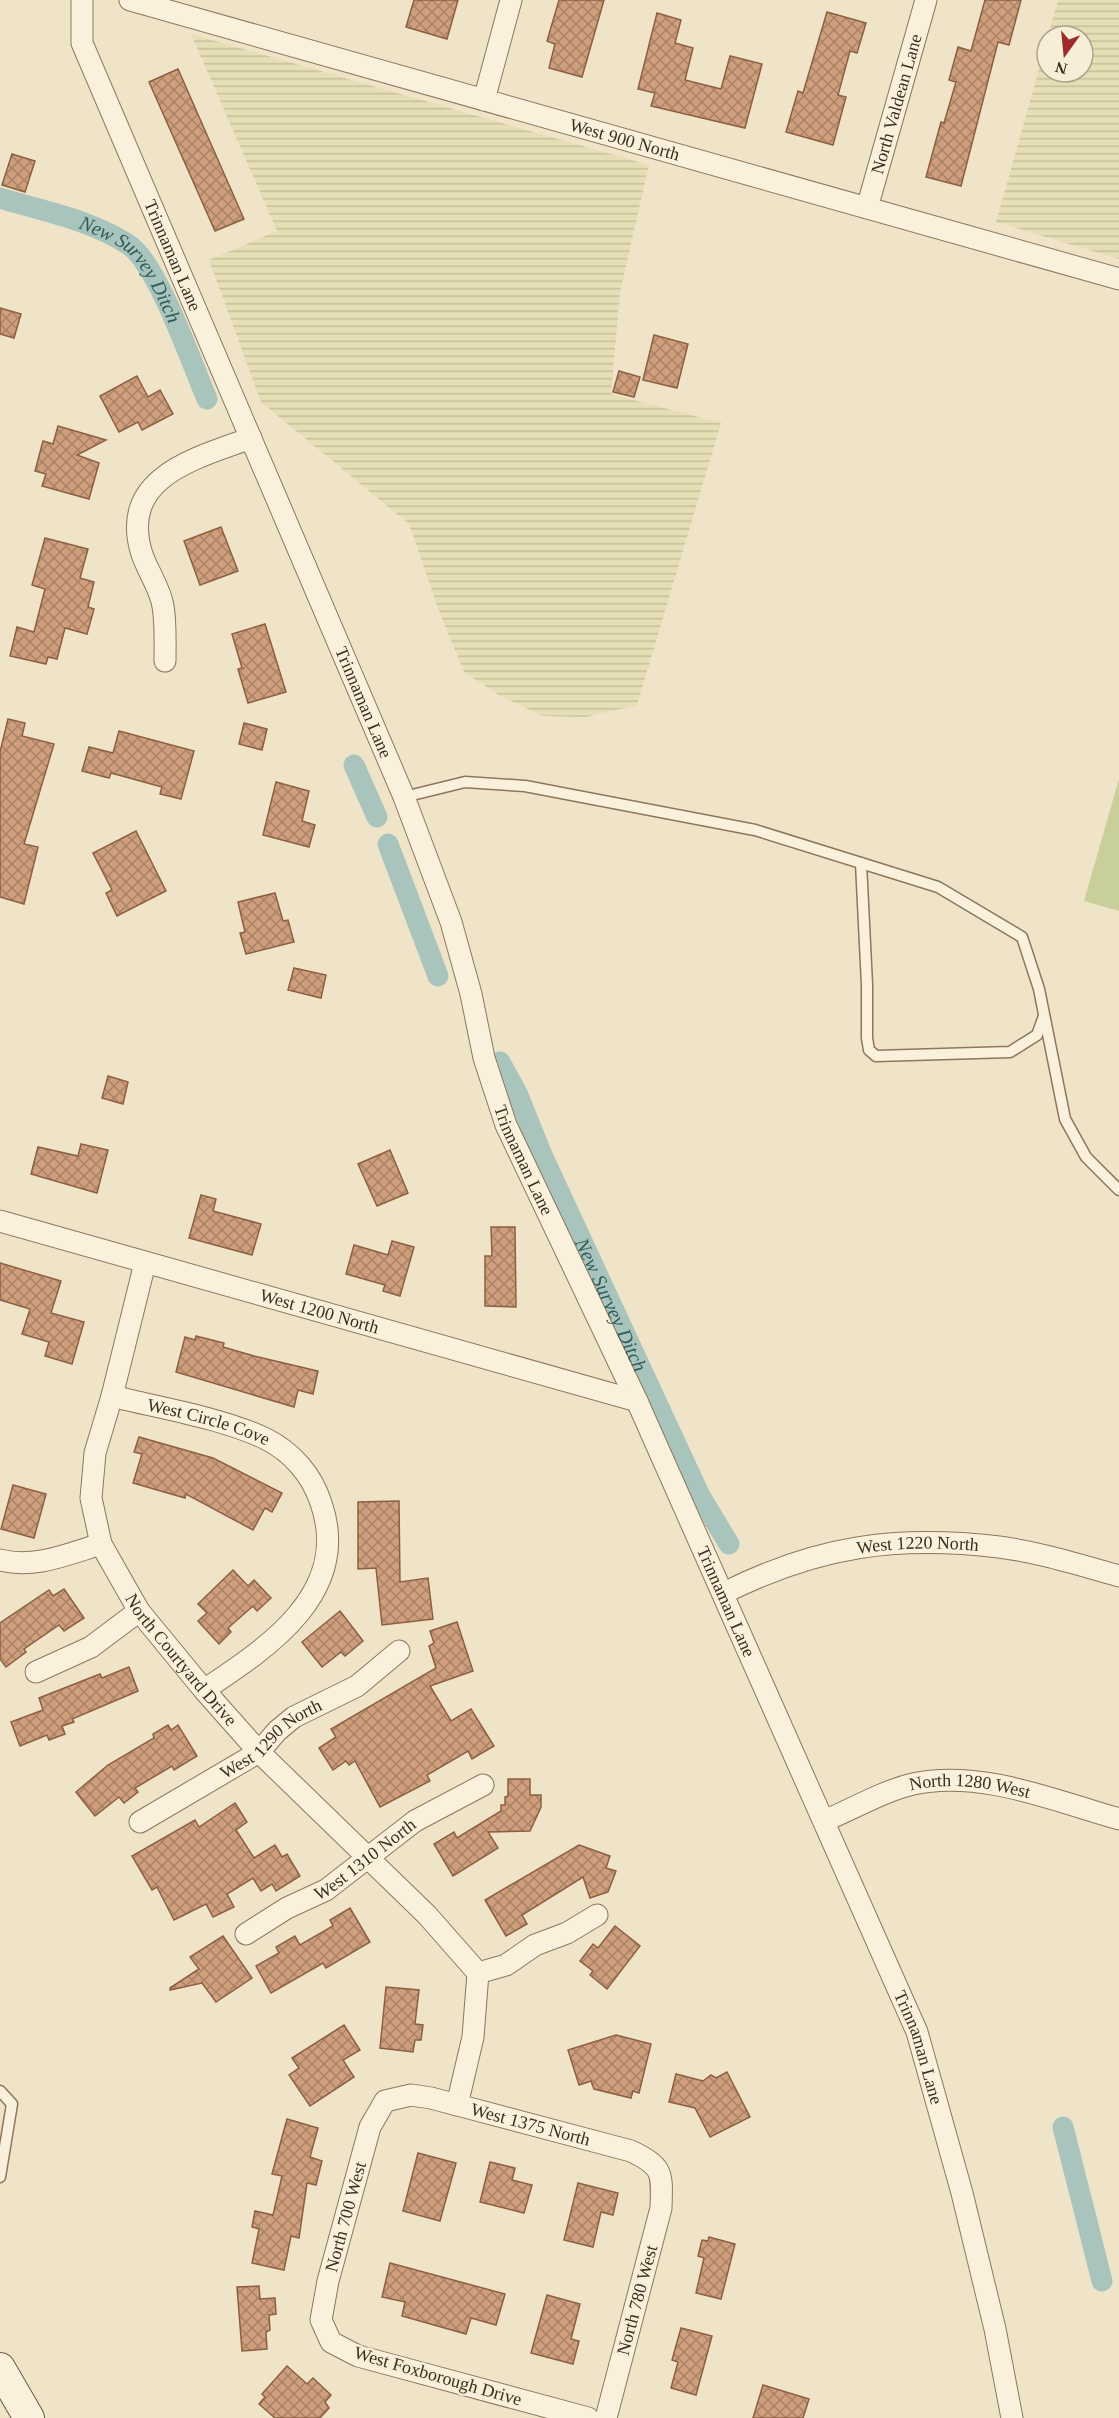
<svg xmlns="http://www.w3.org/2000/svg" width="1119" height="2418" font-family="'Times New Roman',serif">
	<style>
		.farmland { fill: url(#farmland-rules) }
		.green { fill: #c9cf9b }
		.lines { fill: none; stroke-linecap: round; stroke-linejoin: round }
		.canal { stroke: #a9c4bc; stroke-width: 21 }
		.building { fill: url(#building-cross-hatch); stroke: #8d5f41; stroke-width: 1.5 }
		.service-casing { stroke: #8d765c; stroke-width: 13 }
		.minor-casing { stroke: #8d765c; stroke-width: 23 }
		.secondary-casing { stroke: #6f573f; stroke-width: 32 }
		.service { stroke: #faf1dc; stroke-width: 10 }
		.minor { stroke: #faf1dc; stroke-width: 21 }
		.secondary { stroke: #faf1dc; stroke-width: 30 }
		.labels { text-anchor: middle; stroke-width: 5; stroke-linejoin: round; paint-order: stroke }
		.street-label { font-size: 18px; fill: #3d2e20; stroke: #f7eed8 }
		.water-label { font-size: 20px; font-style: italic; fill: #2f5d5a; stroke: #f7eed8 }
	</style>
	<defs>
		<pattern id="farmland-rules" width="6" height="5" patternUnits="userSpaceOnUse" patternTransform="scale(1.5)"><rect width="6" height="5" fill="#e6deb5"/><path d="M0 2.5h6" fill="none" stroke="#c6bf9b"/></pattern>
		<pattern id="building-cross-hatch" width="8" height="8" patternUnits="userSpaceOnUse" patternTransform="scale(1.5)"><rect width="8" height="8" fill="#cf9f7d"/><path d="M0 0l8 8M0 8l8-8" fill="none" stroke="#a98266"/></pattern>
	</defs>
	<rect width="100%" height="100%" fill="#f0e4c8"/>
	<g class="farmland">
		<path d="M1058 0H1119V259L996 222 1047 41V72H1083V36H1048Z"/>
		<path d="M191 34 649 165 620 292 611 394 721 423 637 705 586 717 542 716 499 695 464 672 439 611 409 524 261 402 209 260 277 231Z"/>
	</g>
	<path class="green" d="M1119 779V911L1084 901Z"/>
	<g class="lines">
		<g class="canal">
			<path id="s1" d="M0 198C42 211 92 220 129 245 158 265 191 362 207 399"/>
			<path d="M354 765 377 817"/>
			<path d="M388 844 438 976"/>
			<path id="s2" d="M500 1062 517 1093 542 1155 700 1496 729 1544"/>
			<path d="M1063 2127 1102 2281"/>
		</g>
	</g>
	<g class="building">
		<path d="M414 0H458L447 39 406 27Z"/>
		<path d="M559 0H604L582 77 549 68 555 44 547 41Z"/>
		<path d="M985 0H1021L1009 45 998 42 961 186 926 177 941 122 944 123 956 82 949 80 958 47 971 51Z"/>
		<path d="M827 12 866 23 857 53 850 51 838 95 846 97 833 145 786 132 798 91 803 93Z"/>
		<path d="M657 13 681 20 675 43 693 48 685 80 721 89 730 56 762 64 745 128 651 106 655 93 638 89Z"/>
		<path d="M178 69 244 219 215 231 149 82Z"/>
		<path d="M12 154 35 161 25 192 2 185Z"/>
		<path d="M0 308 21 314 14 338 0 334Z"/>
		<path d="M654 335 688 344 677 388 643 380Z"/>
		<path d="M619 371 640 377 634 397 613 392Z"/>
		<path d="M137 376 148 397 160 390 173 414 142 430 138 422 119 432 100 396Z"/>
		<path d="M58 426 106 440 77 455 99 463 89 499 42 486 46 474 35 471 43 441 53 444Z"/>
		<path d="M221 527 238 571 200 585 184 541Z"/>
		<path d="M45 538 88 549 80 578 94 582 88 607 94 609 87 634 65 628 57 659 48 657 46 664 10 656 17 627 34 632 45 589 32 585Z"/>
		<path d="M265 624 286 692 248 703 238 669 242 668 232 634Z"/>
		<path d="M8 719 25 723 22 736 54 744 24 844 38 847 24 904 0 897V752Z"/>
		<path d="M244 723 267 729 262 750 239 744Z"/>
		<path d="M119 731 194 751 181 799 160 794 162 787 111 773 109 778 82 771 89 747 113 753Z"/>
		<path d="M276 782 309 791 302 821 315 825 309 847 263 835Z"/>
		<path d="M136 831 166 891 117 916 106 893 112 890 93 853Z"/>
		<path d="M275 893 283 921 288 920 294 942 246 954 240 933 245 932 238 902Z"/>
		<path d="M294 968 326 975 321 998 288 990Z"/>
		<path d="M108 1076 128 1082 123 1104 102 1098Z"/>
		<path d="M81 1144 108 1150 97 1193 31 1174 38 1147 78 1156Z"/>
		<path d="M390 1150 408 1193 377 1206 358 1164Z"/>
		<path d="M201 1195 216 1199 213 1211 261 1224 252 1255 189 1238Z"/>
		<path d="M491 1227H515L516 1307 485 1306V1256H492Z"/>
		<path d="M392 1241 414 1247 400 1296 383 1291 385 1285 346 1274 354 1245 388 1255Z"/>
		<path d="M0 1263 61 1281 51 1313 84 1322 72 1364 45 1356 49 1342 22 1334 30 1309 0 1300Z"/>
		<path d="M196 1336 224 1343 223 1347 254 1356 318 1371 313 1394 298 1390 294 1407 176 1372 185 1337 195 1340Z"/>
		<path d="M139 1437 213 1458 282 1493 272 1512 265 1508 253 1530 186 1494 185 1498 133 1483 142 1454 134 1452Z"/>
		<path d="M13 1485 46 1494 34 1538 1 1529Z"/>
		<path d="M399 1501 400 1582 428 1578 433 1619 382 1625 376 1568 358 1569V1502Z"/>
		<path d="M233 1570 248 1586 254 1580 271 1598 257 1611 253 1606 228 1628 231 1632 219 1644 198 1621 207 1613 198 1604Z"/>
		<path d="M64 1589 84 1618 64 1631 59 1625 24 1649 26 1652 6 1667 0 1659V1623L49 1590 53 1596Z"/>
		<path d="M340 1611 363 1641 345 1656 341 1652 322 1667 302 1642Z"/>
		<path d="M457 1622 473 1671 430 1686 451 1721 471 1709 494 1746 472 1759 468 1751 427 1775 430 1781 380 1807 355 1761 349 1765 346 1761 333 1770 319 1748 336 1737 331 1729 436 1668 429 1646 434 1643 430 1631Z"/>
		<path d="M129 1667 138 1691 72 1719 74 1722 62 1726 65 1734 49 1740 47 1735 20 1746 11 1722 43 1710 39 1698 100 1674 102 1678Z"/>
		<path d="M168 1725 171 1730 178 1725 197 1756 174 1770 172 1766 135 1788 138 1792 124 1803 119 1797 95 1816 76 1792 108 1765 154 1738 153 1734Z"/>
		<path d="M508 1779H530V1795H541V1807L530 1831 488 1832 498 1848 453 1876 434 1844 454 1832 457 1838 501 1811V1805H505V1797L508 1796Z"/>
		<path d="M235 1803 247 1822 236 1830 254 1858 275 1845 282 1857 287 1854 300 1876 276 1891 272 1884 261 1891 253 1878 227 1894 234 1907 213 1917 206 1904 174 1920 157 1887 152 1890 132 1856 195 1820 199 1827Z"/>
		<path d="M579 1845 610 1856 606 1868 616 1871 608 1892 590 1898 583 1877 522 1915 527 1924 506 1936 485 1900Z"/>
		<path d="M350 1908 370 1942 326 1968 323 1963 271 1993 256 1966 279 1953 276 1947 295 1936 300 1945 333 1926 330 1920Z"/>
		<path d="M615 1926 640 1946 607 1989 590 1975 593 1971 580 1961 593 1944 598 1948Z"/>
		<path d="M223 1936 252 1978 216 2002 202 1983 170 1990V1988L199 1969 190 1957Z"/>
		<path d="M386 1987 419 1990 415 2024 423 2025 421 2040H415L413 2052 380 2048Z"/>
		<path d="M344 2025 360 2050 343 2060 354 2077 310 2106 289 2075 299 2068 292 2058Z"/>
		<path d="M616 2035 651 2044 639 2093 633 2091 631 2098 594 2089 591 2081 579 2085 568 2050Z"/>
		<path d="M727 2072 750 2117 710 2137 695 2108 669 2102 676 2074 703 2081 711 2075 716 2078Z"/>
		<path d="M287 2119 318 2128 310 2157 322 2161 316 2185 307 2183 299 2238 291 2236 284 2270 252 2263 259 2229 252 2227 255 2211 273 2215 282 2176 272 2174Z"/>
		<path d="M418 2153 456 2163 440 2221 403 2211Z"/>
		<path d="M490 2162 515 2168 512 2180 532 2185 524 2213 480 2202Z"/>
		<path d="M578 2183 618 2193 613 2215 601 2212 593 2247 564 2240Z"/>
		<path d="M709 2237 735 2244 721 2299 696 2293 704 2258 698 2256 702 2240 708 2241Z"/>
		<path d="M390 2263 505 2294 496 2325 471 2318 466 2334 402 2316 405 2302 382 2297Z"/>
		<path d="M259 2286 260 2299 275 2298 276 2314 269 2315 270 2330 266 2332 267 2349 242 2351 237 2287Z"/>
		<path d="M547 2295 580 2304 571 2339 579 2341 573 2364 531 2353Z"/>
		<path d="M681 2328 712 2336 696 2395 671 2388 678 2362 672 2360Z"/>
		<path d="M287 2366 307 2384 313 2378 331 2395 325 2402 329 2408 320 2418H275L259 2404 265 2397 262 2394Z"/>
		<path d="M763 2385 809 2399 803 2418H753Z"/>
	</g>
	<g class="lines">
		<g class="service-casing">
			<g id="service">
				<path d="M404 797 465 782 525 786 755 830 938 887 1022 937 1039 989 1065 1119 1086 1157 1119 1190"/>
				<path d="M861 863 867 985V1038L869 1050 876 1056 1010 1052 1037 1035 1044 1016"/>
				<path d="M0 2091 12 2104 0 2177"/>
			</g>
		</g>
		<g class="minor-casing">
			<g id="minor">
				<path id="s3" d="M82 0V43L404 797 451 922 471 994 484 1058 506 1125 637 1401 917 2032 962 2193 995 2329 1012 2418"/>
				<path id="s4" d="M130 0 1119 279"/>
				<path d="M484 100 511 0"/>
				<path id="s5" d="M867 208 926 0"/>
				<path d="M165 661C165 644 166 624 163 606 160 587 146 569 141 551 120 476 197 458 251 438"/>
				<path id="s6" d="M0 1221 637 1401"/>
				<path id="s7" d="M145 1263 112 1396 95 1453 91 1498 101 1544 139 1611 204 1690 259 1752 427 1915 478 1973"/>
				<path id="s8" d="M112 1396C159 1408 223 1418 266 1439 292 1452 312 1475 321 1503 352 1592 269 1647 204 1690"/>
				<path d="M0 1560C34 1569 68 1554 101 1544"/>
				<path id="s9" d="M724 1593C817 1546 896 1535 999 1547 1039 1552 1080 1565 1119 1576"/>
				<path d="M36 1672 91 1647 139 1611"/>
				<path id="s10" d="M824 1821C853 1809 883 1791 913 1784 980 1769 1055 1801 1119 1819"/>
				<path id="s11" d="M140 1822 259 1752 277 1731 294 1717 357 1686 399 1651"/>
				<path id="s12" d="M246 1934 287 1908 326 1890 415 1821 483 1785"/>
				<path d="M478 1973 506 1965 535 1945 567 1933 597 1915"/>
				<path d="M457 2105 473 2037 478 1973"/>
				<path id="s13" d="M588 2418 358 2356 331 2342 321 2320 328 2281 370 2127 385 2101 411 2095 431 2098 631 2151C664 2167 662 2173 661 2208L606 2418"/>
			</g>
		</g>
		<g class="secondary-casing">
			<path id="secondary" d="M0 2368 29 2418"/>
		</g>
		<use href="#service" class="service"/>
		<use href="#minor" class="minor"/>
		<use href="#secondary" class="secondary"/>
	</g>
	<g class="labels">
		<g class="street-label">
			<text dy="6" stroke="none"><textPath href="#s5" startOffset="108">North Valdean Lane</textPath></text>
			<text dy="6" stroke="none"><textPath href="#s4" startOffset="514">West 900 North</textPath></text>
			<text dy="6" stroke="none"><textPath href="#s3" startOffset="274">Trinnaman Lane</textPath></text>
			<text dy="6" stroke="none"><textPath href="#s3" startOffset="760">Trinnaman Lane</textPath></text>
			<text dy="6" stroke="none"><textPath href="#s3" startOffset="1246">Trinnaman Lane</textPath></text>
			<text dy="6" stroke="none"><textPath href="#s6" startOffset="332">West 1200 North</textPath></text>
			<text dy="6" stroke="none"><textPath href="#s8" startOffset="100">West Circle Cove</textPath></text>
			<text dy="6" stroke="none"><textPath href="#s9" startOffset="202">West 1220 North</textPath></text>
			<text dy="6" stroke="none"><textPath href="#s3" startOffset="1732">Trinnaman Lane</textPath></text>
			<text dy="6" stroke="none"><textPath href="#s7" startOffset="430">North Courtyard Drive</textPath></text>
			<text dy="6" stroke="none"><textPath href="#s11" startOffset="156">West 1290 North</textPath></text>
			<text dy="6" stroke="none"><textPath href="#s10" startOffset="154">North 1280 West</textPath></text>
			<text dy="6" stroke="none"><textPath href="#s12" startOffset="141">West 1310 North</textPath></text>
			<text dy="6" stroke="none"><textPath href="#s3" startOffset="2218">Trinnaman Lane</textPath></text>
			<text dy="6" stroke="none"><textPath href="#s13" startOffset="672">West 1375 North</textPath></text>
			<text dy="6" stroke="none"><textPath href="#s13" startOffset="399">North 700 West</textPath></text>
			<text transform="translate(637 2300) rotate(-75)" y="6">North 780 West</text>
			<text transform="translate(438 2376) rotate(16)" y="6">West Foxborough Drive</text>
		</g>
		<g class="water-label">
			<text dy="7" stroke="none"><textPath href="#s1" startOffset="156">New Survey Ditch</textPath></text>
			<text dy="7" stroke="none"><textPath href="#s2" startOffset="267">New Survey Ditch</textPath></text>
		</g>
	</g>
	<g transform="translate(1065 54) rotate(195)"><circle r="28" fill="#f7eed8" stroke="#ada18e" stroke-width="1.5"/>
	<path d="M0-4.5L10 22L0 15L-10 22Z" fill="#9e2a2b"/>
	<text y="-9" font-size="16" font-weight="bold" text-anchor="middle" fill="#3d2e20">N</text>
	</g>
</svg>
